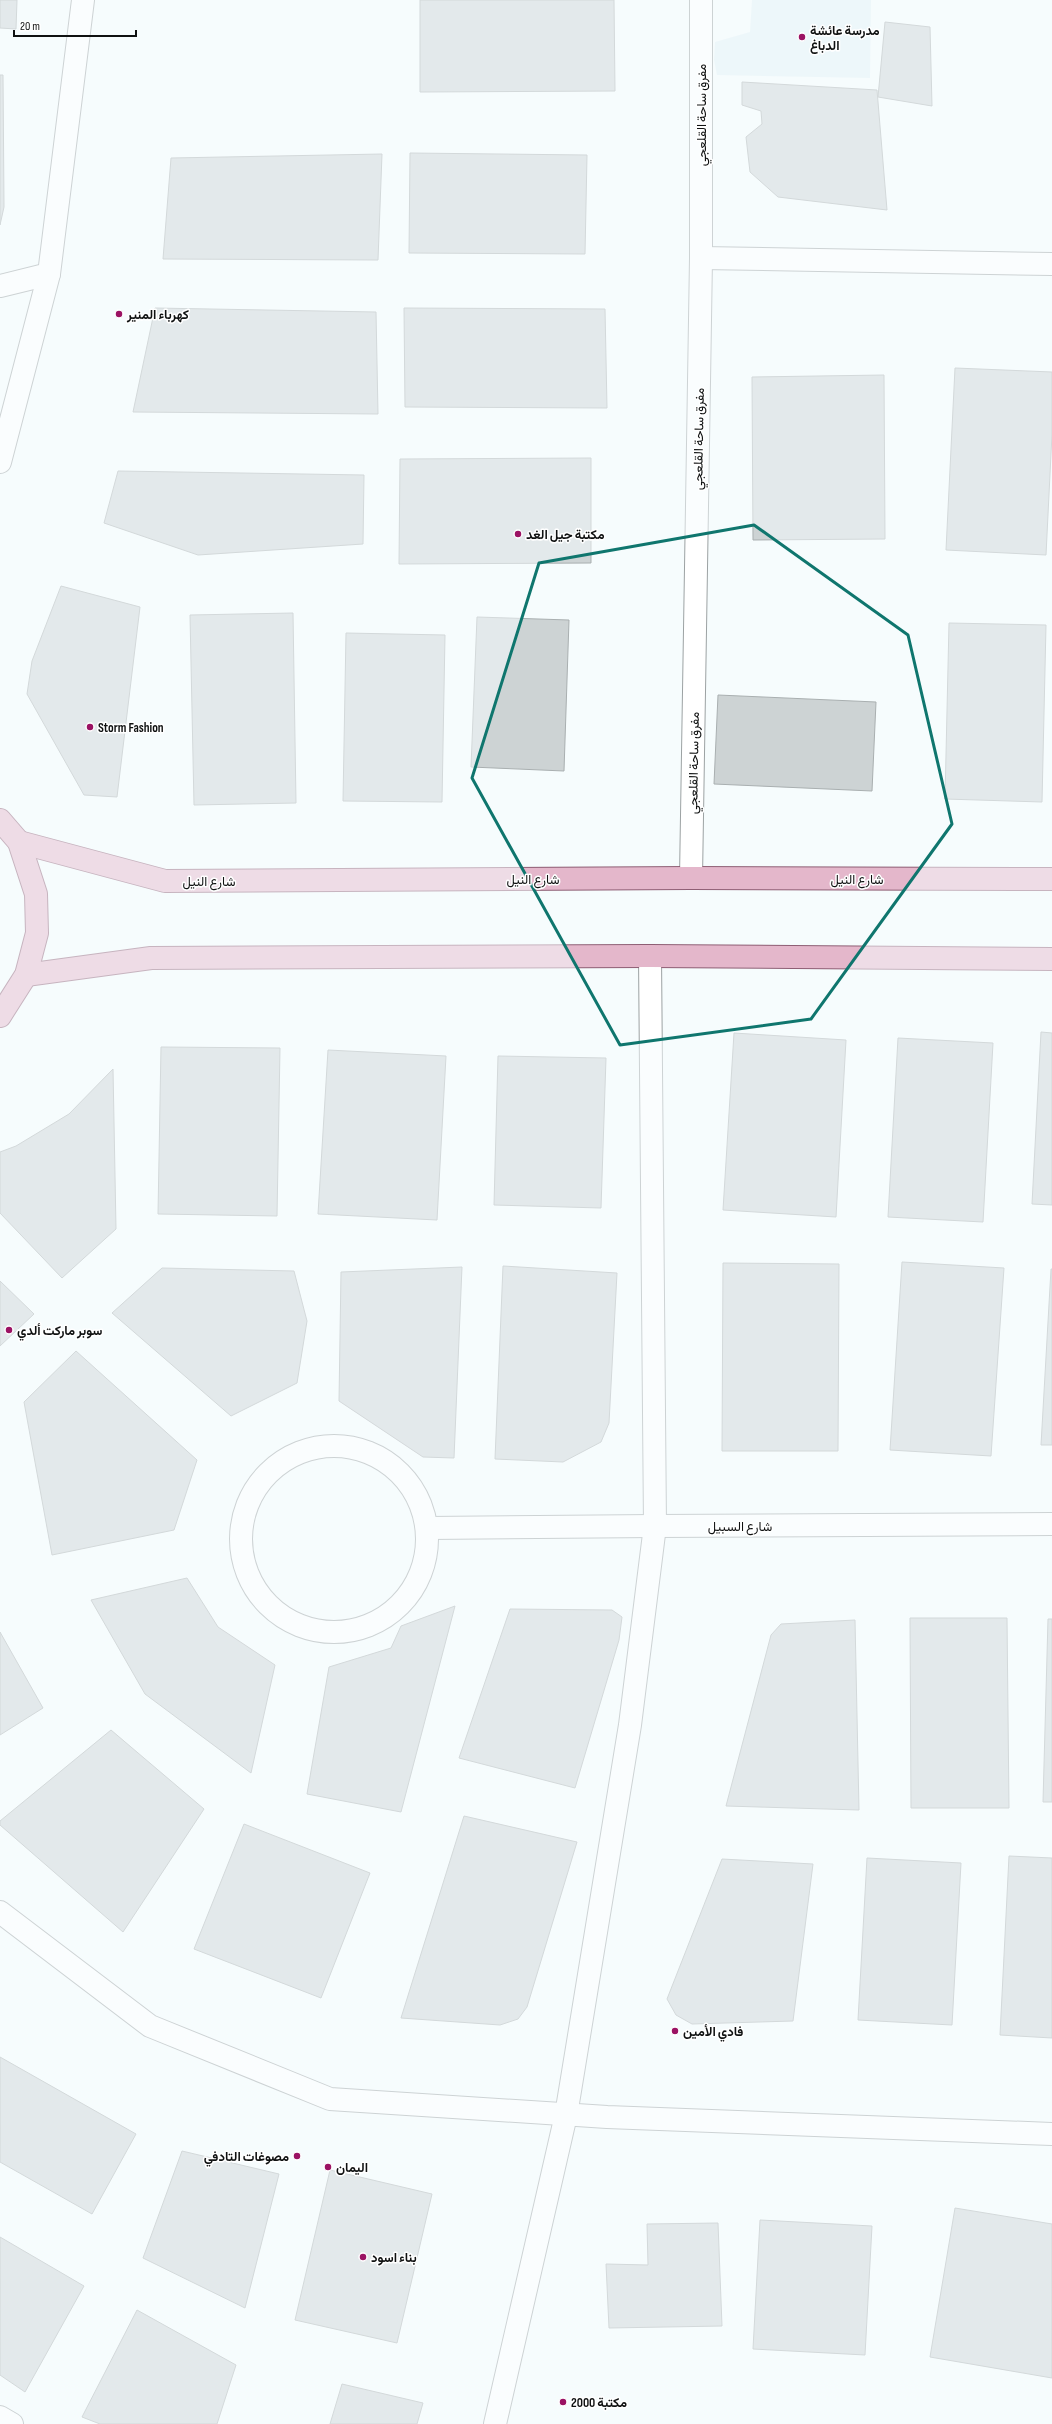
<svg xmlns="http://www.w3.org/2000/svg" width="1052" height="2424" font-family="'Sofia Sans Condensed',Vazirmatn,sans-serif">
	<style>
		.built { fill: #e3f2f5 }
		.building { fill: #cdd3d4; stroke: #a9afb0 }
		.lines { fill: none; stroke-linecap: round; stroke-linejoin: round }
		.minor-casing { stroke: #9ca2a3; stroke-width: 24 }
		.tertiary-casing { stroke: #9ca2a3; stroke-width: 24 }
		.primary-casing { stroke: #8e5e74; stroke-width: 24 }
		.minor { stroke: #fff; stroke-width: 22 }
		.tertiary { stroke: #fff; stroke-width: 22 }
		.primary { stroke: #e4b7cb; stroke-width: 22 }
		.marked { fill: none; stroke: #0f766e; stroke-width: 3; stroke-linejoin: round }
		.poi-dot { fill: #9b1263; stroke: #fff; stroke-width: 1.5 }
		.labels { text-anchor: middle; stroke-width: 3; stroke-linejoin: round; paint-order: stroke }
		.poi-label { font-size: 13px; font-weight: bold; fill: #0f1111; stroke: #fff; text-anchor: start }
		.street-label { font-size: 13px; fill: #0f1111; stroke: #fff }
	</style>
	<rect width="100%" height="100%" fill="#f6fcfd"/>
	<path class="built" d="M752 0H871L870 78 717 75 714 60 715 42 750 32Z"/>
	<g class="building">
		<path d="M0 0H17L16 29 0 28Z"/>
		<path d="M420 0H614L615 91 420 92Z"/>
		<path d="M885 22 930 27 932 106 878 97Z"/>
		<path d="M0 75H3L4 207 0 225Z"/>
		<path d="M742 82 877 90 887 210 778 197 750 172 746 137 762 124 761 111 742 105Z"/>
		<path d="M410 153 587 155 585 254 409 253Z"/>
		<path d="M382 154 378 260 163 259 171 158Z"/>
		<path d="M155 308 376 312 378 414 133 412Z"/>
		<path d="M404 308 605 309 607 408 405 407Z"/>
		<path d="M955 368 1052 372V434L1046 555 946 550Z"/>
		<path d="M884 375 885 539 753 540 752 377Z"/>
		<path d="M591 458V563L399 564 400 459Z"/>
		<path d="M118 471 364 475 363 544 198 555 104 523Z"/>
		<path d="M61 586 140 607 117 797 84 795 27 694 32 661Z"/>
		<path d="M293 613 296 803 194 805 190 615Z"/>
		<path d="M477 617 569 620 564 771 471 767Z"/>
		<path d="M949 623 1046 625 1042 802 945 799Z"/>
		<path d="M346 633 445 635 442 802 343 801Z"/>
		<path d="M718 695 876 702 872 791 714 784Z"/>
		<path d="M1041 1032 1052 1033V1205L1032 1204Z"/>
		<path d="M734 1033 846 1040 836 1217 723 1210Z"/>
		<path d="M898 1038 993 1043 983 1222 888 1217Z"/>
		<path d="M161 1047 280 1048 277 1216 158 1214Z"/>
		<path d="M328 1050 446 1056 437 1220 318 1214Z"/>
		<path d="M498 1056 606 1058 601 1208 494 1205Z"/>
		<path d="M113 1069 116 1229 62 1278 0 1213V1152L16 1146 69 1114Z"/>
		<path d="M902 1262 1004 1268 991 1456 890 1450Z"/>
		<path d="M723 1263 839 1264 838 1451H722Z"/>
		<path d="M503 1266 617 1273 609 1423 601 1442 563 1462 495 1459Z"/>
		<path d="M462 1267 454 1458 423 1457 339 1401 341 1272Z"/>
		<path d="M162 1268 294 1271 307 1321 297 1383 231 1416 112 1313Z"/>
		<path d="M1051 1269H1052V1445H1041Z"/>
		<path d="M0 1281 34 1314 0 1346Z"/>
		<path d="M76 1351 197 1460 174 1530 52 1555 24 1402Z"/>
		<path d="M187 1578 218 1627 275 1665 251 1773 145 1694 91 1600Z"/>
		<path d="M455 1606 401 1812 307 1794 329 1667 391 1648 401 1626Z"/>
		<path d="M510 1609 612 1610 622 1617 619 1640 575 1788 459 1758Z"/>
		<path d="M910 1618H1007L1009 1808H911Z"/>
		<path d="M1048 1619H1052V1802H1043Z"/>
		<path d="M855 1620 859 1810 726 1806 771 1635 781 1624Z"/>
		<path d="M0 1632 43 1708 0 1735Z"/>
		<path d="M111 1730 204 1809 123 1932 0 1825V1821Z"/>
		<path d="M464 1816 577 1842 527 2007 518 2019 500 2025 401 2018Z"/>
		<path d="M244 1824 370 1873 321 1998 194 1949Z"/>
		<path d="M1009 1856 1052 1858V2038L1000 2035Z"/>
		<path d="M867 1858 961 1863 952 2025 858 2020Z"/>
		<path d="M722 1859 813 1864 793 2021 692 2024 676 2015 667 1999Z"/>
		<path d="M0 2057 136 2134 92 2214 0 2162Z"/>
		<path d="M182 2151 279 2174 245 2308 143 2258Z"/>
		<path d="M330 2170 432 2194 397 2343 295 2320Z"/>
		<path d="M955 2208 1052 2224V2378L930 2357Z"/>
		<path d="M760 2220 872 2226 865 2355 753 2349Z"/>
		<path d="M718 2223 722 2326 609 2328 606 2264 648 2265 647 2224Z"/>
		<path d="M0 2237 84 2286 25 2392 0 2375Z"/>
		<path d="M137 2310 236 2365 217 2424H100L82 2417Z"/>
		<path d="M342 2384 423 2403 417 2424H330Z"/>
	</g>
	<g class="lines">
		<g class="minor-casing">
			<g id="minor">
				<path d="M701 258 1052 264"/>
				<path d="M0 286 49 274"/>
				<path d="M0 462 49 274 83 0"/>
				<path d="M691 878 701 258V0"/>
				<circle cx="334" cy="1539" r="93"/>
				<path d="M428 1528 655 1526"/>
				<path d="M0 2417 12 2424"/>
			</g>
		</g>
		<g class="tertiary-casing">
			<g id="tertiary">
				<path d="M655 1526 1052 1524"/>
				<path d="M0 1912 150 2026 330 2099 607 2117 1052 2134"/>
				<path d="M495 2424 566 2115 630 1725 655 1526 650 956"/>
			</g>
		</g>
		<g class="primary-casing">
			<g id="primary">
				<path d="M0 820 19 842 36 894 37 933 26 975 0 1016"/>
				<path d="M19 842 165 881 691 878 1052 879"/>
				<path d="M26 975 151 958 650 956 1052 959"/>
			</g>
		</g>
		<use href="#minor" class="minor"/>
		<use href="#tertiary" class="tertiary"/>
		<use href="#primary" class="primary"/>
	</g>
	<path d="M0 0H1052V2424H0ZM754 525 908 635 952 824 811 1019 620 1045 472 778 539 563Z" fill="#f6fcfd" fill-opacity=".55" fill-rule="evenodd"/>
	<path class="marked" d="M754 525 908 635 952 824 811 1019 620 1045 472 778 539 563Z"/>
	<g class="poi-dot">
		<circle cx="802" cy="37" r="4"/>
		<circle cx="119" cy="314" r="4"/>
		<circle cx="518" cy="534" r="4"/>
		<circle cx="90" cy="727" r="4"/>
		<circle cx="9" cy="1330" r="4"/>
		<circle cx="675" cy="2031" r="4"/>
		<circle cx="297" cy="2156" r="4"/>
		<circle cx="328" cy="2167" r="4"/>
		<circle cx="363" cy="2257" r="4"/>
		<circle cx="563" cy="2402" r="4"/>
	</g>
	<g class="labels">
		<g class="poi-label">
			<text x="810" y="35">مدرسة عائشة<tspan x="810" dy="15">الدباغ</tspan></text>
			<text x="127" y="319">كهرباء المنير</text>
			<text x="526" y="539">مكتبة جيل الغد</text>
			<text x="98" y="732">Storm Fashion</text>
			<text x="17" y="1335">سوبر ماركت ألدي</text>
			<text x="683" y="2036">فادي الأمين</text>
			<text x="289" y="2161" text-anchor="end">مصوغات التادفي</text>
			<text x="336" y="2172">اليمان</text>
			<text x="371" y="2262">بناء اسود</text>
			<text x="571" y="2407">مكتبة 2000</text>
		</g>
		<g class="street-label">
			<text transform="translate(701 115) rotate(-90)" y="5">مفرق ساحة القلعجي</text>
			<text transform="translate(698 439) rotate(-89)" y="5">مفرق ساحة القلعجي</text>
			<text transform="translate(693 763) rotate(-89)" y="5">مفرق ساحة القلعجي</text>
			<text x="533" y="884">شارع النيل</text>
			<text x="857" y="884">شارع النيل</text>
			<text x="209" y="886">شارع النيل</text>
			<text x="740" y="1531">شارع السبيل</text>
		</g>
	</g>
	<path d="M14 30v6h122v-6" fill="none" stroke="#0f1111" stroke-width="2"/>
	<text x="20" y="30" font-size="12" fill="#0f1111" stroke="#ffffff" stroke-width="3" paint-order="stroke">20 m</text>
</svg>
